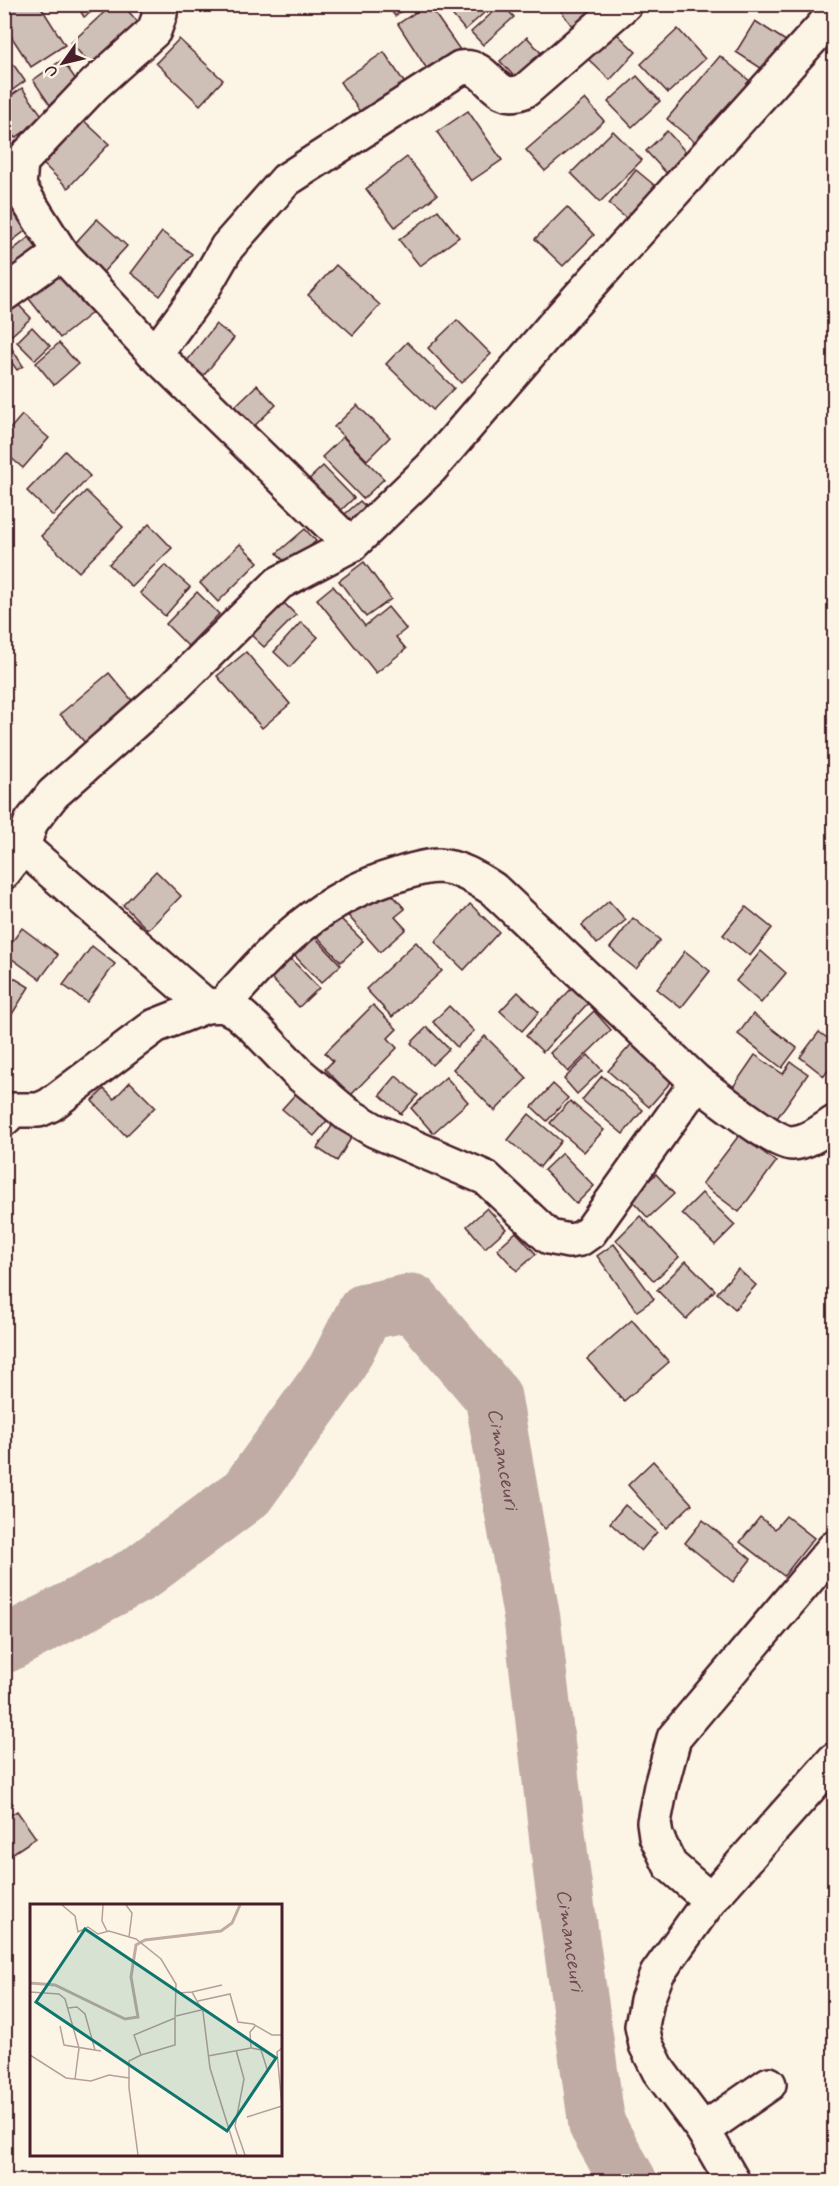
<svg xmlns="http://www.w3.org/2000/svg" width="839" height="2186" font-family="Mynerve,sans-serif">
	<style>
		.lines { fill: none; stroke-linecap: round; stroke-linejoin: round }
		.river { stroke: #c0aca5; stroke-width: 57 }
		.building { fill: #cfc0b7; stroke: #4a1f2b; stroke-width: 1.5 }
		.minor-casing { stroke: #4a1f2b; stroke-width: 38 }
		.minor { stroke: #fcf5e5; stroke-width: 33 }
		.labels { text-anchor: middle; stroke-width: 6; stroke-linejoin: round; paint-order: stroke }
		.water-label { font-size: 20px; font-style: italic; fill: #6d4950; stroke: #fcf5e5 }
		.inset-river { fill: none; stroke: #c0aca5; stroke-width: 3 }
		.inset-road { fill: none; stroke: #b59f9b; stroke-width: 1.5 }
		.view { fill: #0f766e; fill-opacity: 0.15; stroke: #0f766e; stroke-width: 3 }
		.inset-edge { fill: none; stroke: #4a1f2b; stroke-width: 3 }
	</style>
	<rect width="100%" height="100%" fill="#fcf5e5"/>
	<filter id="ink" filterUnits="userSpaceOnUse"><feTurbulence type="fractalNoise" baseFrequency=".0167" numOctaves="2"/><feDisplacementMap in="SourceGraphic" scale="12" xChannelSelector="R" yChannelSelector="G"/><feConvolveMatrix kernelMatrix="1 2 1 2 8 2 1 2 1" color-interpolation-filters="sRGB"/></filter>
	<g filter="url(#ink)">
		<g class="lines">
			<path class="river" id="s1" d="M4 1645 139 1574 247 1493 335 1371 365 1312 412 1302 493 1397 532 1619 562 1875 597 2125 629 2182"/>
		</g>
		<g class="building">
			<path d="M19 4H39L65 45 31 67 4 25V14Z"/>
			<path d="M76 4H103L84 17Z"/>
			<path d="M113 4H122L144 29 97 72 71 43Z"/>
			<path d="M386 4H411L395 16Z"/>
			<path d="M428 4 465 57 432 77 398 24Z"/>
			<path d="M443 4H494L465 30Z"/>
			<path d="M502 4 514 17 483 45 471 32Z"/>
			<path d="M556 4H619L579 36Z"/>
			<path d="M755 21 789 43 770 74 736 52Z"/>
			<path d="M612 29 636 52 610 80 586 57Z"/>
			<path d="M678 29 705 59 668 93 641 64Z"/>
			<path d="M527 37 548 61 521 84 500 61Z"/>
			<path d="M179 39 223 80 200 105 156 63Z"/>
			<path d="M384 52 410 91 366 121 340 82Z"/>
			<path d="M720 56 757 87 704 150 667 119Z"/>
			<path d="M62 60 82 88 52 108 33 80Z"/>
			<path d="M13 64 25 81 4 96V70Z"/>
			<path d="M637 76 660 101 632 127 608 102Z"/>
			<path d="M22 88 44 118 15 138 4 124V101Z"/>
			<path d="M585 99 604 121 545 171 526 150Z"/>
			<path d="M468 111 502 160 471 181 437 132Z"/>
			<path d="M80 117 109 144 68 188 39 160Z"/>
			<path d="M613 131 642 160 600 202 571 173Z"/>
			<path d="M667 131 691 158 670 177 646 151Z"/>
			<path d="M407 157 437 195 395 227 366 189Z"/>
			<path d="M636 170 659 189 632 223 609 204Z"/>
			<path d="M7 200 29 228 4 247V202Z"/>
			<path d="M567 207 594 235 563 266 535 239Z"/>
			<path d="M438 210 459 237 420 266 399 240Z"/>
			<path d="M97 219 127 246 97 279 67 252Z"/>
			<path d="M162 232 192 254 160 296 131 273Z"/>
			<path d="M33 234 49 253 18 278 4 257Z"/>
			<path d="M336 265 380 305 353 335 308 295Z"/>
			<path d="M62 266 97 309 60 338 26 295Z"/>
			<path d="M14 300 31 318 12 335 4 327V308Z"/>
			<path d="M457 320 491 354 461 383 428 348Z"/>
			<path d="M216 324 234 338 201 379 183 366Z"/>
			<path d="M32 327 50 346 35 360 17 342Z"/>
			<path d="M407 342 454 388 433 410 386 364Z"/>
			<path d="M59 343 78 364 54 385 36 363Z"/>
			<path d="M9 344 23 366 17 370 4 352V347Z"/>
			<path d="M257 385 276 405 246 434 227 414Z"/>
			<path d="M357 405 390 437 367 460 334 427Z"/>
			<path d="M22 415 49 438 23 468 4 452V436Z"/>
			<path d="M343 437 384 479 363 499 322 457Z"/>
			<path d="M65 451 90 476 53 516 27 491Z"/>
			<path d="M323 466 354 498 335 516 304 484Z"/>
			<path d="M86 491 123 527 79 572 41 536Z"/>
			<path d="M360 501 370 511 348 531 338 520Z"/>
			<path d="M149 524 172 548 132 587 109 564Z"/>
			<path d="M305 529 316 541 288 566 277 553Z"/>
			<path d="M240 544 258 562 218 602 200 583Z"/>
			<path d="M364 562 391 599 366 617 339 581Z"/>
			<path d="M165 565 190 587 165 616 140 593Z"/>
			<path d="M333 586 365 626 388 607 406 629 396 637 406 649 376 673 317 599Z"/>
			<path d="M197 592 219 614 188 646 166 624Z"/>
			<path d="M283 602 296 615 264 647 250 634Z"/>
			<path d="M301 622 318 637 290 667 274 652Z"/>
			<path d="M246 652 290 704 262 728 217 676Z"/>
			<path d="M109 673 135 704 87 745 60 714Z"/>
			<path d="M156 871 181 896 148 930 123 905Z"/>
			<path d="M371 890 380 899 389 891 405 909 395 917 406 929 380 952 345 912Z"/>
			<path d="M609 901 626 920 597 944 582 925Z"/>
			<path d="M470 904 499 932 464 970 435 942Z"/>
			<path d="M746 907 772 928 750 956 723 935Z"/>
			<path d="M333 911 363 941 341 962 312 931Z"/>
			<path d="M633 918 660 940 636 969 610 948Z"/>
			<path d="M22 928 58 955 40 979 4 953Z"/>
			<path d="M312 934 341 965 321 983 292 953Z"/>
			<path d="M416 942 442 971 392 1017 366 989Z"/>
			<path d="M92 946 115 964 87 1002 63 985Z"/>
			<path d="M685 951 710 971 681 1008 657 989Z"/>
			<path d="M761 951 786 973 761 1003 736 981Z"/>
			<path d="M288 956 319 988 299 1007 268 975Z"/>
			<path d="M4 972 29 987 4 1027Z"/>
			<path d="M572 988 588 1003 543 1052 526 1036Z"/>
			<path d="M518 992 539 1012 522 1031 500 1011Z"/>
			<path d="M373 1005 397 1029 388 1038 397 1048 351 1095 325 1069 333 1061 325 1053Z"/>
			<path d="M449 1006 474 1031 457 1047 433 1022Z"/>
			<path d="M594 1011 611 1030 568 1072 550 1053Z"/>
			<path d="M753 1014 797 1048 782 1068 738 1034Z"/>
			<path d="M427 1027 449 1049 432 1065 411 1043Z"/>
			<path d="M819 1032 834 1043V1062L824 1076 800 1057Z"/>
			<path d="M485 1036 527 1078 495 1111 453 1069Z"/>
			<path d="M635 1040 676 1076 649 1107 608 1071Z"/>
			<path d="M588 1055 602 1070 577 1094 564 1079Z"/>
			<path d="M755 1055 783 1074 791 1062 808 1074 775 1121 731 1090Z"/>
			<path d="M396 1076 418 1095 401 1114 380 1095Z"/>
			<path d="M602 1076 643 1110 623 1134 582 1100Z"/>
			<path d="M446 1077 468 1102 433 1133 411 1108Z"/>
			<path d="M130 1082 155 1107 126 1136 92 1101 104 1089 114 1099Z"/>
			<path d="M553 1084 568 1098 547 1121 532 1107Z"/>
			<path d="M299 1090 330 1117 314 1136 282 1109Z"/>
			<path d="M570 1101 604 1130 584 1152 550 1123Z"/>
			<path d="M529 1114 561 1141 540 1167 508 1140Z"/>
			<path d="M334 1123 353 1135 337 1161 317 1148Z"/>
			<path d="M740 1134 776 1162 739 1212 702 1184Z"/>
			<path d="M562 1153 594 1186 576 1204 544 1170Z"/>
			<path d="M656 1174 674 1194 648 1218 630 1198Z"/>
			<path d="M702 1193 735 1225 715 1245 682 1213Z"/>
			<path d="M487 1208 506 1229 485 1248 467 1226Z"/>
			<path d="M640 1216 679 1257 654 1281 616 1240Z"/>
			<path d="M516 1232 536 1254 517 1271 497 1249Z"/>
			<path d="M614 1244 654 1299 637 1311 597 1256Z"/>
			<path d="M686 1261 715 1290 686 1319 657 1290Z"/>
			<path d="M738 1269 756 1285 735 1309 717 1293Z"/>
			<path d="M632 1320 669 1362 624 1401 587 1359Z"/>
			<path d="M653 1461 692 1504 666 1528 628 1485Z"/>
			<path d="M625 1505 657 1532 641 1551 610 1523Z"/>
			<path d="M786 1516 814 1538 784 1576 740 1542 760 1517 775 1529Z"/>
			<path d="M703 1520 751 1559 733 1582 685 1543Z"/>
			<path d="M4 1792 13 1804 4 1810Z"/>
			<path d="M17 1811 36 1838 4 1859V1819Z"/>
		</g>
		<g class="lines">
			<g class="minor-casing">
				<g id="minor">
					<path d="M61 253 155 354 351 545"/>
					<path d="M4 294 61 253 19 187 21 162 94 85 154 31 160 14 157 4"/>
					<path d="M155 354 204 287 227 247 286 180 460 68C491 62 492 107 526 90L625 4"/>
					<path d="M23 847 206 1006"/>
					<path d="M4 872 23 847 31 822 53 794 173 688 279 583 351 545 431 468 554 325 834 14"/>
					<path d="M223 1005C275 947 320 897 397 875 410 871 425 866 438 866 459 867 476 878 493 889L697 1082"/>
					<path d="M4 1119 13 1110H39L50 1105 155 1026 206 1006 223 1005 237 1012 255 1028 298 1073 347 1114 374 1130 486 1178 549 1237 569 1241 580 1239 590 1232 697 1082C716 1095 773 1143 792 1143 808 1142 822 1131 834 1123"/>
					<path d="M710 1900 670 1865 656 1836 654 1822 661 1786 674 1738 834 1548"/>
					<path d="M703 2130 769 2084"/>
					<path d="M733 2182 703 2130 659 2071 646 2045 642 2026 647 2000 657 1974 710 1900 834 1760"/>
				</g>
			</g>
			<use href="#minor" class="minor"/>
		</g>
	</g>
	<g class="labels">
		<g class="water-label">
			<text dy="7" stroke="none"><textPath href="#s1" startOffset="740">Cimanceuri</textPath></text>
			<text dy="7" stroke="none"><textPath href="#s1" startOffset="1226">Cimanceuri</textPath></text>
		</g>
	</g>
	<g transform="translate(30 1904)">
		<rect width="252" height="252" fill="#fcf5e5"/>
		<path class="inset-river" d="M0 79 25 81 95 115 108 113 101 73 106 41 115 36 191 27 202 19 210 1"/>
		<path class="inset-road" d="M32 1 45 12 48 28 58 23 68 30 79 27 106 35 131 55 146 80 145 114 104 131 111 151 99 157V184L108 251M73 1 72 17 77 27M96 1 102 9 99 33M0 88 29 90 35 95 49 144 45 175M162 88 192 81M148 89 162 88 173 108 180 164 207 251M168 97 200 90 208 118 223 120 242 131H252M38 104 47 103 55 110 65 146M146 112 171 106M226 121 220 128 221 144 231 146 238 168M30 122 34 141 71 147M252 144 247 148 252 203M0 151 36 174 61 177 79 171 99 174M111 151 145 141V114M178 152 221 144M217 213 252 202M205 222 214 175 206 146M205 222 215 251"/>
		<path class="view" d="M55 25 246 154 197 227 6 98Z"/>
		<rect width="252" height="252" class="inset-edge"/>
	</g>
	<rect width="839" height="2186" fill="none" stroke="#fcf5e5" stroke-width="24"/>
	<rect x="12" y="12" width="815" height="2162" fill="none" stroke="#4a1f2b" stroke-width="2" filter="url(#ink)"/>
	<g transform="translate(63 63) rotate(236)" stroke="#fcf5e5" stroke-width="4.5" paint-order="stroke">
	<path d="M0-4.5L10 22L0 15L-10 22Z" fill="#4a1f2b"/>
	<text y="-9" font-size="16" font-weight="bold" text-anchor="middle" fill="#4a1f2b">U</text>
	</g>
</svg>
